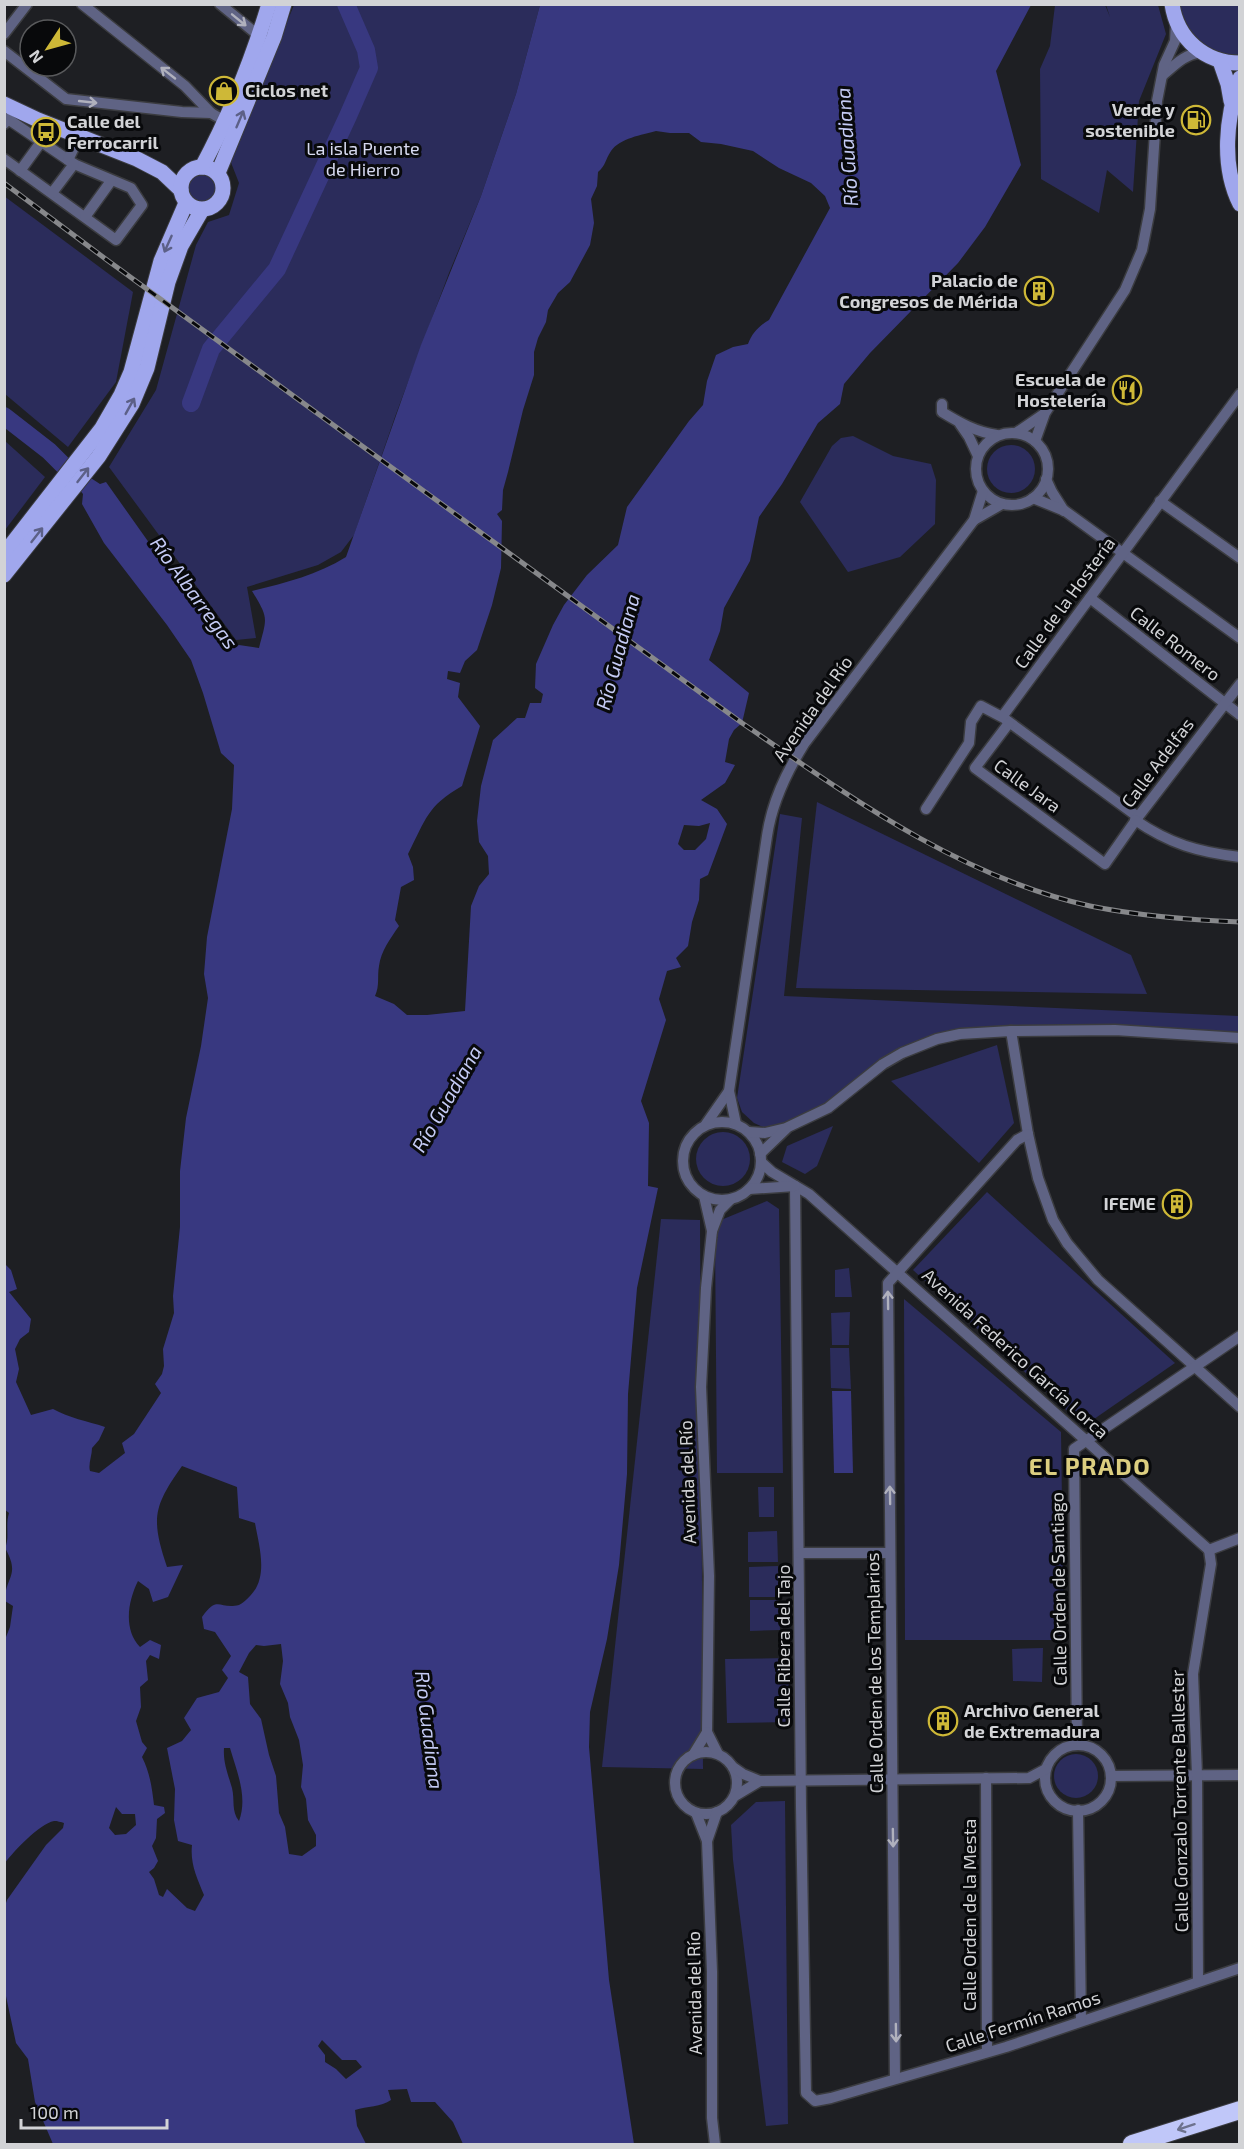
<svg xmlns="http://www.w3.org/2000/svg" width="1244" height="2149" font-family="'Exo 2',sans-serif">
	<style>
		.green { fill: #2b2c5b }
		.water { fill: #383880; fill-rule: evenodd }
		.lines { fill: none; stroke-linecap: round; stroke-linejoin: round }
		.river { stroke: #383880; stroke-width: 18 }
		.street-casing { stroke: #3b3c40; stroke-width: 13 }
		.primary-casing { stroke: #3b3c40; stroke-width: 17 }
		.highway-casing { stroke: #3b3c40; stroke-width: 20 }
		.street { stroke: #5f6384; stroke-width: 10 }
		.primary { stroke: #a0a7ed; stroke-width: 15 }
		.highway { stroke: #c0c7f9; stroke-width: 18 }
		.rail-casing { stroke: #87888b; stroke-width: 5 }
		.rail { stroke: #08090b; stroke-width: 3; stroke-dasharray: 9; stroke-linecap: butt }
		.oneway { stroke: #b0b1bd }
		.oneway2 { stroke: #5c6087 }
		.oneway3 { stroke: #6d728e }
		.labels { text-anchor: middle; stroke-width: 6; stroke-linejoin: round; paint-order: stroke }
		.poi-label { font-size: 18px; font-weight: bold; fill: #d2d3d6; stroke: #08090b; text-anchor: end }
		.park-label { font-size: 18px; fill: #d7daf0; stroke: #08090b }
		.street-label { font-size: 18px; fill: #d2d3d6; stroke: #08090b }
		.water-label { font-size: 20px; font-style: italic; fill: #c5cbf5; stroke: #08090b }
		.district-label { font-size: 24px; font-weight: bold; letter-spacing: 1.5px; fill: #dcce80; stroke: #08090b }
	</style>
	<rect width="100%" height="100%" fill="#1e1f23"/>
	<g class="green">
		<path d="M294 5H540L516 94 481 196 449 273 396 414 354 535 341 552 318 565 247 587 256 638 236 640 109 467 156 390 196 245 208 222 229 215 239 183 230 160Z"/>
		<path d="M1055 5H1105L1110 17 1106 5H1158L1166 34 1139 101 1133 192 1107 170 1099 213 1041 179 1040 69 1050 46Z"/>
		<path d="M1180 5H1239V56C1208 53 1187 36 1180 5Z"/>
		<circle cx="202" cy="188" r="14"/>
		<path d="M4 196 133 292 116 382 68 447 5 394Z"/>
		<path d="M853 436 893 456 931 464 936 480 935 524 900 557 848 572 800 502 832 446 841 438Z"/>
		<path d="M5 441 45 477 5 530Z"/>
		<circle cx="1011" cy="469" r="24"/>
		<path d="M817 802 1131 955 1147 994 796 988Z"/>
		<path d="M780 814 802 818 784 996 1239 1016V1036L947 1031 905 1046 871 1066 833 1100 779 1127 765 1128 754 1123 742 1112 737 1098Z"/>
		<path d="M997 1045 1014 1123 979 1163 891 1081Z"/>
		<path d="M833 1126 817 1166 805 1174 782 1162 787 1146Z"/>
		<circle cx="723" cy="1159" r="27"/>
		<path d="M987 1192 1175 1363 1084 1426 913 1270Z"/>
		<path d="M767 1201 779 1209 783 1473H717L715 1238H718V1225L721 1220Z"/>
		<path d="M661 1219 700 1220 703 1769 602 1767Z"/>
		<path d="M849 1268 852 1297H835V1270Z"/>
		<path d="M904 1299 1061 1432 1064 1640H905Z"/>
		<path d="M850 1312 849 1345H832L831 1313Z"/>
		<path d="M830 1348H849L851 1389 831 1388Z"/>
		<path d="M758 1487H774V1517H759Z"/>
		<path d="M777 1531 778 1562H748V1532Z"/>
		<path d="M778 1566 779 1597H749V1567Z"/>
		<path d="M750 1600H779L780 1630 750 1631Z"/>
		<path d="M1043 1648 1042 1682 1013 1681 1012 1649Z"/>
		<path d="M788 1658 790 1722 727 1723 725 1659Z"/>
		<circle cx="1076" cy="1776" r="22"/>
		<path d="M785 1801 788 2124 766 2126 733 1860 731 1825 756 1802Z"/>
	</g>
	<g class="water">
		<path d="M540 5H1031L996 71 1021 165 985 227 958 263 870 353 844 384 840 404 818 423 782 484 759 517 750 561 724 608 720 631 709 660 749 693 742 723 734 730 729 739 725 762 735 765 725 783 701 800 717 809 727 824 708 875 700 879 699 900 692 922 688 946 676 958 681 967 667 971 659 999 666 1020 641 1101 649 1123 648 1186 658 1188 637 1288 628 1394 627 1474 619 1565 607 1639 590 1712 589 1747 609 1980 634 2144H463L453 2122 435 2102H411L407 2089 388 2090 391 2100C381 2107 367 2106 355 2110L357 2126 366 2144H53L35 2102 28 2059 16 2043 7 2001 4 1986V1909L7 1900 46 1845 63 1828 64 1823C62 1822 56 1821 54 1821 39 1824 14 1851 5 1863L4 1642 10 1627 13 1606 5 1601C5 1576 21 1576 5 1548 10 1538 5 1526 9 1513L4 1509 5 1264 11 1270 17 1289 9 1292 31 1319 29 1332 20 1339 15 1349 19 1369 16 1382 31 1415 53 1409C69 1418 87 1421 105 1427L99 1440 92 1448C92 1456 88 1464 90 1471L99 1473 125 1453 122 1443 134 1434 161 1393 155 1384 162 1374 164 1366 163 1349 174 1313 173 1296 180 1227V1171L186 1118 201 1046 208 998 204 974 207 937 232 809 234 765 221 753 203 693 191 660 167 625 104 543 82 504 83 494 55 461 49 451 100 484 106 482 174 578 230 648 239 645 259 648C267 617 269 619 252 591 285 583 317 575 346 557L421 345 481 196 516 94ZM656 131 670 133H689L701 142 721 144 753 151 779 168 811 183 825 196 830 208 769 320C759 326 752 333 748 344L733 347 716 355 707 381 703 405 689 421 627 507 618 545 587 575 564 605 553 625 536 664 535 688 543 694 541 703H530L525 718H517L493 740 481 786 477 821 479 842 488 856 489 874 479 886 471 906 465 1011 427 1015H407L394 1004 375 996C380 985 377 977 379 966 381 951 390 939 399 926L395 920 401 887 414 880 413 867 408 854C426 819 427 806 462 786L480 726 458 697 460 683 447 679 448 671 460 673 465 661 477 650 492 605 501 568 502 521 497 514 502 510 503 490 508 472 523 410 534 375V352L538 338 546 322 548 310 558 293 570 282 590 245 594 223 591 199 597 186 598 172C606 165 605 160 611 151 620 138 642 135 656 131ZM710 823 706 839 695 850H684L678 844 684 825 699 826ZM182 1466 237 1487 239 1518 255 1523C259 1546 269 1577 250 1596 247 1599 243 1603 239 1605 219 1610 218 1594 202 1617L204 1629 215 1632 231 1656 222 1670 228 1678 219 1692 197 1698 184 1718 191 1730 182 1741 167 1748 175 1789 174 1820 178 1841 192 1845C190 1864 197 1878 204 1895L195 1911 187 1908 167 1889 163 1897 159 1895 154 1879 149 1872 154 1868 158 1861 152 1846 156 1838 157 1819 165 1813 164 1807 154 1805C152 1788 150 1773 142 1757L147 1748 142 1742 136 1721 141 1707 140 1687 148 1680 146 1661 150 1655 159 1659 161 1645 150 1640 140 1647C123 1629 128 1601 138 1581L149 1589 153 1602 168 1597 183 1565 167 1567C151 1519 153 1507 182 1466ZM281 1644 283 1661 280 1684 288 1703 290 1717 299 1740 303 1765 301 1787 306 1799 308 1820 316 1835V1846L302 1856 289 1854 285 1827 279 1813 276 1776 269 1755 261 1719 250 1704 248 1677 239 1672 249 1653 256 1645 264 1646ZM224 1748H230C237 1772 248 1797 239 1821 231 1811 235 1800 232 1788 228 1774 223 1763 224 1748ZM116 1807 122 1814H135L136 1825 126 1834 115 1835 109 1828ZM322 2040 342 2060H356L362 2067 346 2079 336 2069 325 2062V2055L318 2046Z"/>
		<path d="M832 1391H851L853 1473H834Z"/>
	</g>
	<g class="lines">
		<g class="river">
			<path d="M191 403 211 349 277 269 348 116 369 68 366 50 346 4"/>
			<path d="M4 416 49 451 67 469"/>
		</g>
		<g class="street-casing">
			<g id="street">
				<path d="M82 4 185 86 211 113"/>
				<path d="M220 4 259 36"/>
				<path d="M4 34 27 4"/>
				<path d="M4 51 66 99 182 112 211 113 225 121"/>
				<path d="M1163 75C1176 64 1184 55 1201 52"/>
				<path d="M4 124 8 119 74 164 131 188 142 205 116 240 4 159"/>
				<path d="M68 160 79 137"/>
				<path d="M20 171 41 142"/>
				<path d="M52 193 74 164"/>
				<path d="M85 217 111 181"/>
				<path d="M942 404V412C960 423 976 432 997 435"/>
				<path d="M960 424 969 437 978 456"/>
				<path d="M1016 433 1044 414"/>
				<circle cx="1012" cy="469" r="36"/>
				<path d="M1035 441 1045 413 1125 290 1142 250 1150 209 1157 101 1164 65 1175 41 1176 23"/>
				<path d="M1046 479 1052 492 1064 511"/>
				<path d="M1033 498 1065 511 1240 638"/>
				<path d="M1160 501 1240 558"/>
				<path d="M974 520 1002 504"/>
				<path d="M1090 598 1240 715"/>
				<path d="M1005 719 1138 817"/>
				<path d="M1009 723 975 768 1105 864 1138 817 1240 684"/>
				<path d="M926 809 969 743 971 722 981 706 1002 717 1240 394"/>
				<path d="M1135 820C1170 844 1198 852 1240 857"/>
				<path d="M1011 1031 1028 1134 1038 1178 1053 1220 1067 1243 1098 1280 1240 1407"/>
				<circle cx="722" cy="1161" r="39"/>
				<path d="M706 1124 729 1091"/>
				<path d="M736 1124 729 1091 767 836C772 802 786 773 804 744L974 520 983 491"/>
				<path d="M749 1132 765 1133 786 1128 828 1108 883 1064 902 1053 937 1039 960 1034 1011 1031 1115 1030 1240 1038"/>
				<path d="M760 1154 786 1129"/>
				<path d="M761 1162 772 1172 809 1194 1209 1550"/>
				<path d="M795 1186 801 1807 806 2093 815 2101 831 2098 1006 2047 1240 1968"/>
				<path d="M749 1189 795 1186"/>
				<path d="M704 1196 712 1231"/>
				<path d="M1209 1550 1240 1538"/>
				<path d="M799 1553H890"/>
				<path d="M1077 1745 1074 1449 1240 1336"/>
				<circle cx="1078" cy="1778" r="33"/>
				<circle cx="706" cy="1783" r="31"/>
				<path d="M718 1754 707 1732 709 1576 701 1387 706 1288 712 1231 720 1210 731 1199"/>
				<path d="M693 1755 707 1732"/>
				<path d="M733 1767 743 1774 760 1781 1029 1778 1046 1769"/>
				<path d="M1111 1776 1240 1775"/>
				<path d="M986 1778 987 2052"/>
				<path d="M735 1796 760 1781"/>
				<path d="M1078 1810 1081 2021"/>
				<path d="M696 1813 707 1841 712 1972V2118L715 2144"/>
				<path d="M707 1841 717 1812"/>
				<path d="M1198 1981 1197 1775 1193 1674 1211 1564 1209 1550"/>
				<path d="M895 2078 888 1283 1017 1140 1028 1134"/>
			</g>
		</g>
		<g class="primary-casing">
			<g id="primary">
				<path d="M1172 4C1177 39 1205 63 1240 63"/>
				<path d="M1220 61 1228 84 1231 101"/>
				<path d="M1240 78C1226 117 1221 166 1240 204"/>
				<path d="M4 104 38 120 137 159 162 172 181 190"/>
				<circle cx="202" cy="188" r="21"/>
				<path d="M202 167C230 115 252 60 269 4"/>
				<path d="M218 173 274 37 284 4"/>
				<path d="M4 554 102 428 121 395 131 372 161 261 186 203"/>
				<path d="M4 575 99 456 132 404 147 368 168 282 181 246 202 210"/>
			</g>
		</g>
		<g class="highway-casing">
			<path id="highway" d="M1132 2144 1240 2110"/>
		</g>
		<use href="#street" class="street"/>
		<use href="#primary" class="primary"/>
		<use href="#highway" class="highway"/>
		<g class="rail-casing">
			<path id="rail" d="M4 183 107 260 742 723C850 797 960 877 1090 906 1140 916 1189 920 1240 922"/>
		</g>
		<use href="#rail" class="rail"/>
	</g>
	<defs><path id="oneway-shaft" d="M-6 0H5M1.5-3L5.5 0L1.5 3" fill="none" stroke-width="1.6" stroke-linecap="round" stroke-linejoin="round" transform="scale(1.5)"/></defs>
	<g class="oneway">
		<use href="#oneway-shaft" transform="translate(239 20) rotate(39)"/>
		<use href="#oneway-shaft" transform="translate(168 73) rotate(-142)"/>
		<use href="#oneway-shaft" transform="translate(88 102) rotate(6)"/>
		<use href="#oneway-shaft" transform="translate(888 1300) rotate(-91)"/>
		<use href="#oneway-shaft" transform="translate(890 1495) rotate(-91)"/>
		<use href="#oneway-shaft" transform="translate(893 1838) rotate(89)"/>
		<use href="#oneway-shaft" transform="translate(896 2033) rotate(89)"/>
	</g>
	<g class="oneway2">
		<use href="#oneway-shaft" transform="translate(240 119) rotate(-67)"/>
		<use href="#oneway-shaft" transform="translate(168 244) rotate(114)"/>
		<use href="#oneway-shaft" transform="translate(130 406) rotate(-61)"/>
		<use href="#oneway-shaft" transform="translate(83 475) rotate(-52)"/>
		<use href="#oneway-shaft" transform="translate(37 535) rotate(-52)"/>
	</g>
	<use class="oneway3" href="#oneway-shaft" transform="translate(1186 2127) rotate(162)"/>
	<defs>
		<g id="shop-ring" transform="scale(1.5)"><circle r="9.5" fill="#08090b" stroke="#ceb837" stroke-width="1.5"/><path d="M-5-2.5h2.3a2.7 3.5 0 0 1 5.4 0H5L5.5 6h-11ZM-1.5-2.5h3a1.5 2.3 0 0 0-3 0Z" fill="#ceb837"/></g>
		<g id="fuel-ring" transform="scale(1.5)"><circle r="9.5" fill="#08090b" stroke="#ceb837" stroke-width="1.5"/><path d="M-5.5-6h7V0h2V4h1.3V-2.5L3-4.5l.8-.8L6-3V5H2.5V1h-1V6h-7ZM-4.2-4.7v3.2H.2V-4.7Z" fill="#ceb837"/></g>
		<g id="bus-ring" transform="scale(1.5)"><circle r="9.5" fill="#08090b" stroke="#ceb837" stroke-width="1.5"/><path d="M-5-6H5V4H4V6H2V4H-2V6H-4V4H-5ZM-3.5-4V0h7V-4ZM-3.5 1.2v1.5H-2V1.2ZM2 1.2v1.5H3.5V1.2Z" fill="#ceb837"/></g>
		<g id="building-ring" transform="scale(1.5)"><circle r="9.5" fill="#08090b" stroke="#ceb837" stroke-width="1.5"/><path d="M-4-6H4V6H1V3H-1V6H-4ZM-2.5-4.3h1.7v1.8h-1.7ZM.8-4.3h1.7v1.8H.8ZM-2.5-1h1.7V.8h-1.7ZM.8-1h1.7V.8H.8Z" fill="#ceb837"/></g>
		<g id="restaurant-ring" transform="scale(1.5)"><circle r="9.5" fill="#08090b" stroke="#ceb837" stroke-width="1.5"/><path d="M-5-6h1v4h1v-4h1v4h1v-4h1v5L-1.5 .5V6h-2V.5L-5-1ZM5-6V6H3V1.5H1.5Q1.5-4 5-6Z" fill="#ceb837"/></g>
	</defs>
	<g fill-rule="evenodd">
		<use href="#shop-ring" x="224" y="91"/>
		<use href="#fuel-ring" x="1196" y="120"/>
		<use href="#bus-ring" x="46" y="132"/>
		<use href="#building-ring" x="1039" y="291"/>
		<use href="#restaurant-ring" x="1127" y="390"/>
		<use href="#building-ring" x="1177" y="1204"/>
		<use href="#building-ring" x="943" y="1721"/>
	</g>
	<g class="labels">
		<g class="poi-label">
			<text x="245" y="97" text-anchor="start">Ciclos net</text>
			<text x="1175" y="116">Verde y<tspan x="1175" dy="21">sostenible</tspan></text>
			<text x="67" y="128" text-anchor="start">Calle del<tspan x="67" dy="21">Ferrocarril</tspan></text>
			<text x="1018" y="287">Palacio de<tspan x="1018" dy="21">Congresos de Mérida</tspan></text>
			<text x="1106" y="386">Escuela de<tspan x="1106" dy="21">Hostelería</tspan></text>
			<text x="1156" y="1210">IFEME</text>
			<text x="964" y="1717" text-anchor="start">Archivo General<tspan x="964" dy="21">de Extremadura</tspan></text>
		</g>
		<g class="park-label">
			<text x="363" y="155">La isla Puente<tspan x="363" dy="21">de Hierro</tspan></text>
		</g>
		<g class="street-label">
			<text transform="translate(1065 603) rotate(-54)" y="6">Calle de la Hostería</text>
			<text transform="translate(1175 644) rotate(38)" y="6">Calle Romero</text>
			<text transform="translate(813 709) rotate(-55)" y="6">Avenida del Río</text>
			<text transform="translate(1158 763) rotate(-53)" y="6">Calle Adelfas</text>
			<text transform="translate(1027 786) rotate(36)" y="6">Calle Jara</text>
			<text transform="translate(1015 1354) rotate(42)" y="6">Avenida Federico García Lorca</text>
			<text transform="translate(688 1482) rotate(-92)" y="6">Avenida del Río</text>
			<text transform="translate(1059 1589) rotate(-91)" y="6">Calle Orden de Santiago</text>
			<text transform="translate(784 1646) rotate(-90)" y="6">Calle Ribera del Tajo</text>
			<text transform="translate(875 1673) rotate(-91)" y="6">Calle Orden de los Templarios</text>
			<text transform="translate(1180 1801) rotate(-91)" y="6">Calle Gonzalo Torrente Ballester</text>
			<text transform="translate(970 1915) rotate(-90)" y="6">Calle Orden de la Mesta</text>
			<text transform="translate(695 1993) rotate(-91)" y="6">Avenida del Río</text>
			<text transform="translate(1023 2022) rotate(-18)" y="6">Calle Fermín Ramos</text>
		</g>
		<g class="water-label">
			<text transform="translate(847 147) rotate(-94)" y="7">Río Guadiana</text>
			<text transform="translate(194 593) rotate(54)" y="7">Río Albarregas</text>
			<text transform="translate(618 652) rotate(-75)" y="7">Río Guadiana</text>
			<text transform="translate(447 1099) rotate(-60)" y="7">Río Guadiana</text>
			<text transform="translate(429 1730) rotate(83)" y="7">Río Guadiana</text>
		</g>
		<g class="district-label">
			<text x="1090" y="1475">EL PRADO</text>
		</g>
	</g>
	<rect width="1244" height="2149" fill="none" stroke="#d2d3d6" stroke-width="12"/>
	<g transform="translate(48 48) rotate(234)"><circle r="28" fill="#08090b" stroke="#595a5c" stroke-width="1.5"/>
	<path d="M0-4.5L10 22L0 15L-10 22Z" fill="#ceb837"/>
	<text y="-9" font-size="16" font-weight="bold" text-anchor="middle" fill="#d2d3d6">N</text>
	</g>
	<path d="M21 2119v9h146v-9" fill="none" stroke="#d2d3d6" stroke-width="3"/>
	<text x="30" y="2119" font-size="18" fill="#d2d3d6" stroke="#08090b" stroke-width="4.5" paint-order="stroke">100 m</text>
</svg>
